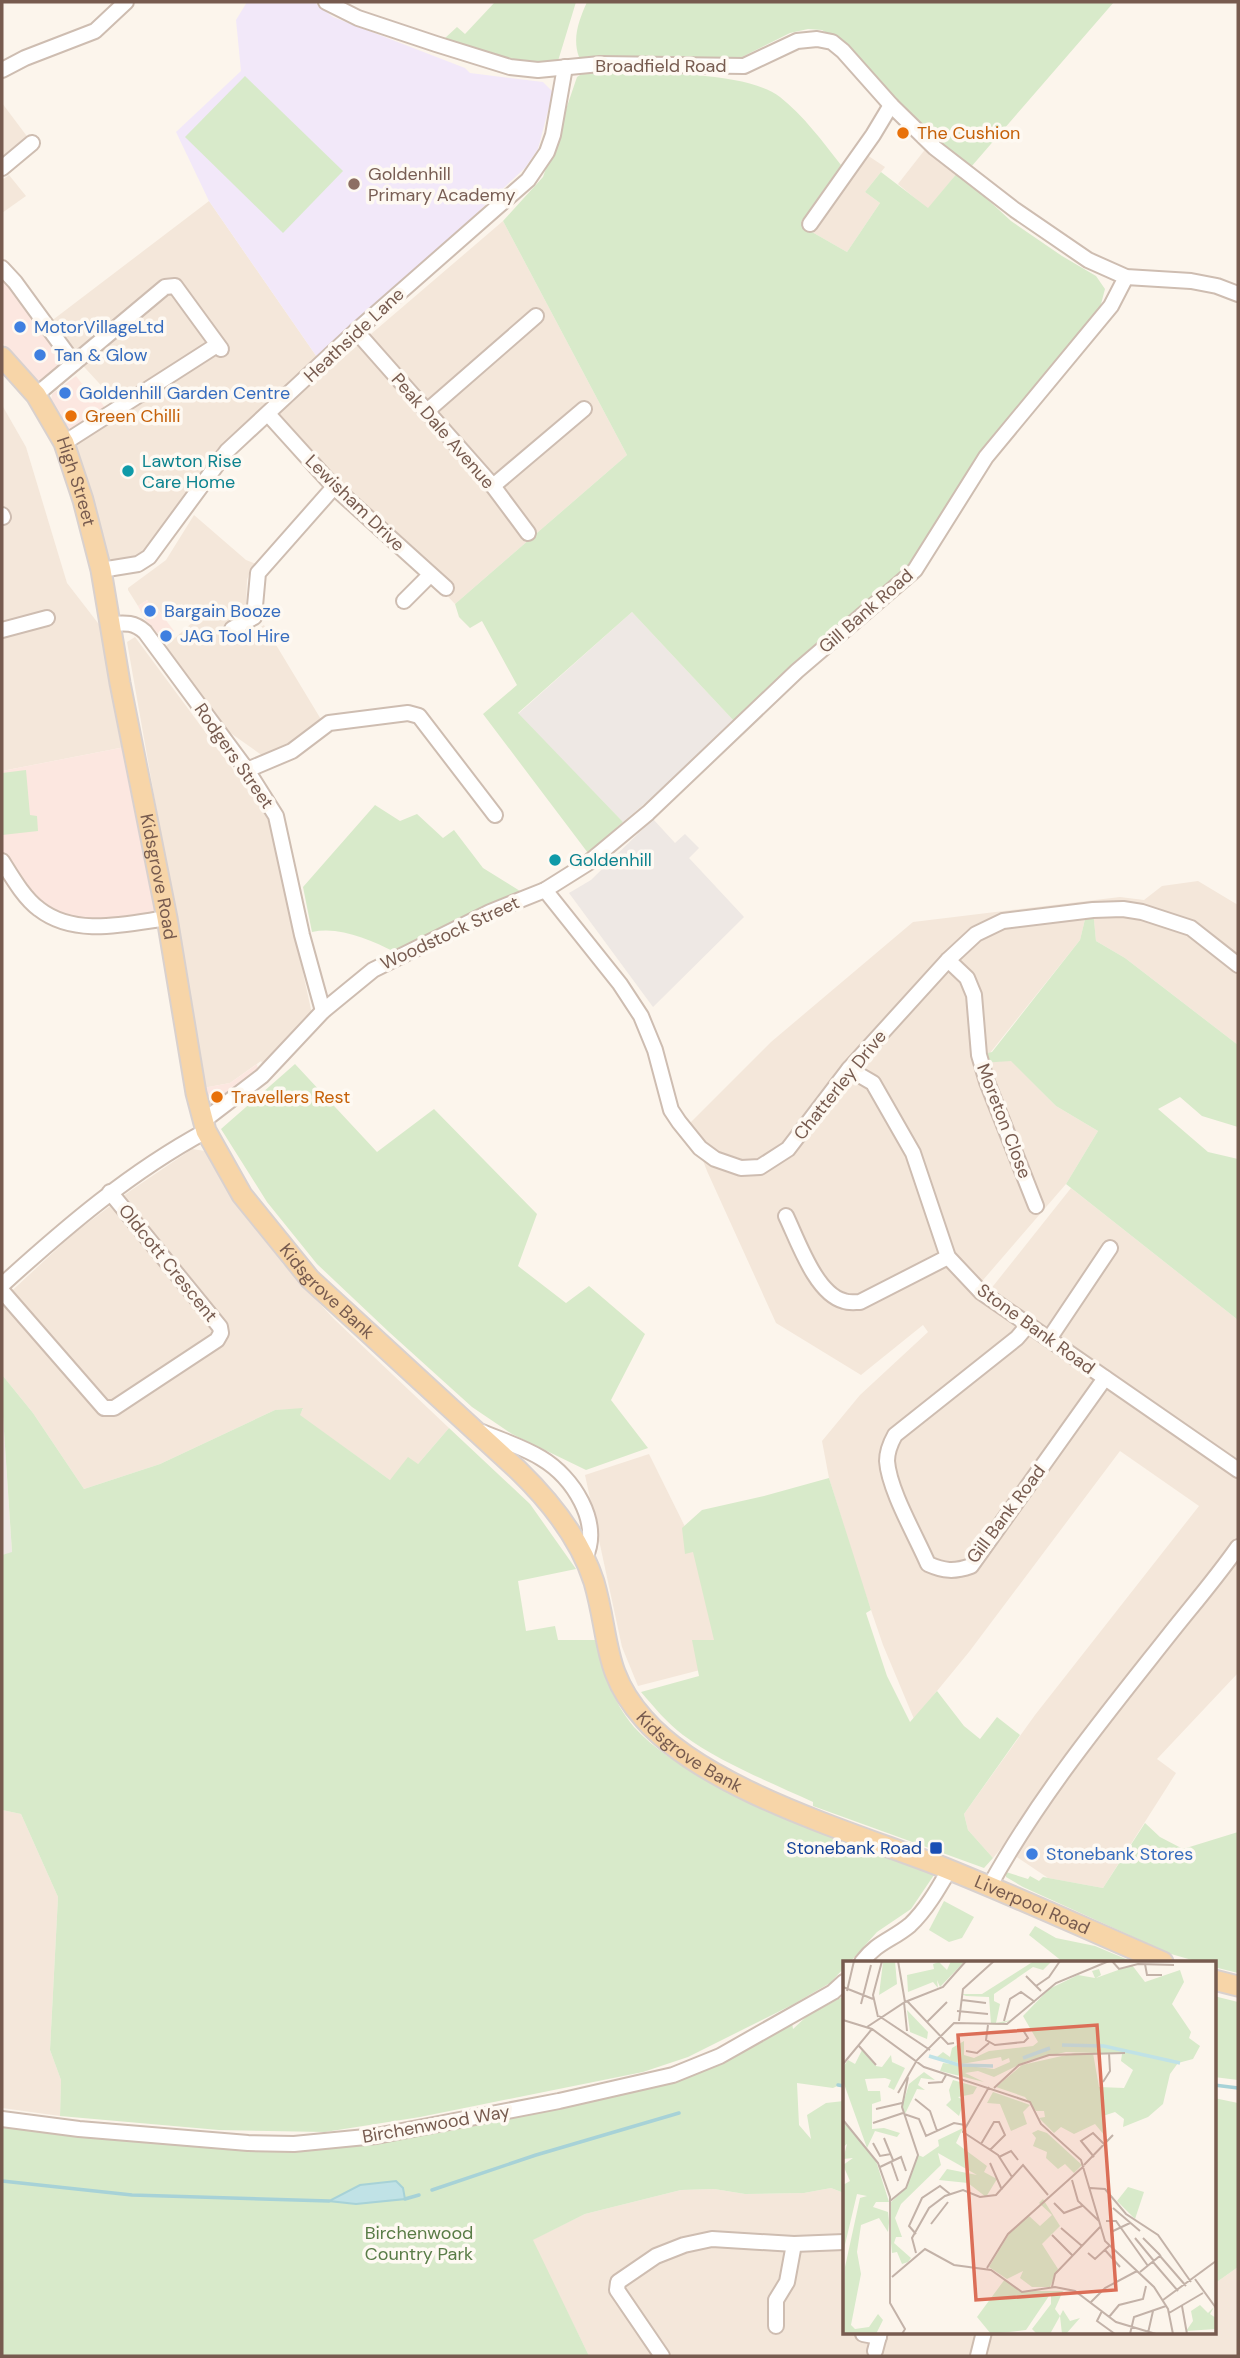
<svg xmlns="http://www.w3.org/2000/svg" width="1240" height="2358" font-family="'DM Sans',sans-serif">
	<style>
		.residential { fill: #f4e7da }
		.commercial { fill: #fce7e0 }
		.industrial { fill: #eee8e4 }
		.education { fill: #f2e8f9 }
		.green { fill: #d8eaca }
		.water { fill: #c0e2e6; stroke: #a7d2d7; stroke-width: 2 }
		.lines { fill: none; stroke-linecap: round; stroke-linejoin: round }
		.stream { stroke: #a7d2d7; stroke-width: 3.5 }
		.minor-casing { stroke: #cebdb1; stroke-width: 18 }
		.major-casing { stroke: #d9d1ce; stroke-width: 23 }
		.minor { stroke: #fff; stroke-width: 14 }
		.major { stroke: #f7d5a8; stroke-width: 19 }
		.food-dot { fill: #e8710a; stroke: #fef9f2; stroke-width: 2.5 }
		.education-dot { fill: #8d6e63; stroke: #fef9f2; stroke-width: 2.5 }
		.shop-dot { fill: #3f7fe0; stroke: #fef9f2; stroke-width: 2.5 }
		.culture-dot { fill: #0f9aa8; stroke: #fef9f2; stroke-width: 2.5 }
		.transit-dot { fill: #1a4fb4; stroke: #fef9f2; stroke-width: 2.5 }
		.labels { text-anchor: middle; stroke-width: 7; stroke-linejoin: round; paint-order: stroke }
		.street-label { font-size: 18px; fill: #775b4f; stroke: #fef9f2 }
		.food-label { font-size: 18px; fill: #c56008; stroke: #fef9f2; text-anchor: start }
		.education-label { font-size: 18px; fill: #785e54; stroke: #fef9f2; text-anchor: start }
		.shop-label { font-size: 18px; fill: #366cbe; stroke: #fef9f2; text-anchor: start }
		.culture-label { font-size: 18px; fill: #0d838f; stroke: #fef9f2; text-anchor: start }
		.transit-label { font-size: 18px; fill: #164399; stroke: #fef9f2; text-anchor: end }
		.park-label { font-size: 18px; fill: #597c47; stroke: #fef9f2 }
		.inset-river { fill: none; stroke: #c0e2e6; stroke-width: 3.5 }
		.inset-road { fill: none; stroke: #c3b2a8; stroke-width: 2 }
		.view { fill: #db6e57; fill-opacity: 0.15; stroke: #db6e57; stroke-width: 3.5 }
		.inset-edge { fill: none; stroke: #775b4f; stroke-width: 3.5 }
	</style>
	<rect width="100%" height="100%" fill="#fcf5ec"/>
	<g class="residential">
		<path d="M2 103 32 143 2 164Z"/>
		<path d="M927 147 958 172 928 209 898 184Z"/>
		<path d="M867 155 885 167 865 192 880 203 847 252 812 232Z"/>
		<path d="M9 175 26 196 2 213V180Z"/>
		<path d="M209 201 319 360 329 370 503 221 627 455 455 604 273 410 227 451 138 564 110 568 64 443 120 406 75 357 50 322Z"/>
		<path d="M2 405 26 447 67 583 101 627 125 747 2 771Z"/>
		<path d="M194 515 246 560 256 564 250 571 247 580 246 606 230 618 237 630 246 627 254 631 264 625 322 721 288 745 263 756 229 732 204 707 165 647 194 621 182 604 164 618 157 607 153 609 147 600 138 606 128 590V588L166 560Z"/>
		<path d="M135 637 269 818 312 1014 263 1065 261 1061 230 1083 203 1088 196 1033 127 642Z"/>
		<path d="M1198 881 1238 905V1045L1125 958 1096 941 1093 911H1087L1080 940 982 1063 1011 1060 1056 1106 1098 1131 1066 1184 977 1287 986 1295 1071 1188 1238 1320V1673L1157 1759 1176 1773 1103 1888 1048 1878 1002 1847 993 1858 968 1830 964 1814 1035 1715 1199 1506 1120 1451 969 1652 914 1719 883 1645 858 1572 829 1478 822 1441 860 1395 928 1332 923 1325 861 1375 776 1323 707 1171 689 1124 771 1042 913 922 1120 897 1144 900 1162 886Z"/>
		<path d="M192 1149 205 1151 232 1199 283 1264 334 1319 449 1428 418 1464 390 1480 299 1415 303 1409 275 1410 160 1464 84 1489 33 1413 3 1376 2 1378V1300L73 1234 130 1191Z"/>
		<path d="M649 1454 698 1553 731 1662 638 1686 622 1647 585 1475Z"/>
		<path d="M2 1810 21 1814 58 1897 50 2050 61 2080 60 2116 2 2108Z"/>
		<path d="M831 2188 844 2193V2332H1214V2284L1238 2267V2356H589L532 2240 585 2214 681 2190 714 2189 745 2194 804 2193Z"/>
	</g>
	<g class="commercial">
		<path d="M2 275 67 361 37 384 2 342Z"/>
		<path d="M76 376 83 385 88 386 107 410 69 432 53 409 51 401 52 394Z"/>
		<path d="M147 600 153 609 156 607 174 631 163 639 146 621 138 606Z"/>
		<path d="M125 747 161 914 101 923 76 919 47 908 37 900 2 851V771Z"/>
		<path d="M257 1064 258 1070 219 1102 206 1106 203 1088 230 1083Z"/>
	</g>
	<g class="industrial">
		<path d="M632 612 734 721 698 758 623 822 518 714Z"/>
		<path d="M653 819 675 843 685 834 699 848 689 858 744 917 653 1007 569 893 591 880Z"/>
		<path d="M2 1402 12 1553 2 1555Z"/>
	</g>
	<path class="education" d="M247 2H314L333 17 465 68 470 73 543 82 553 92 538 149 525 168 319 360 209 201 176 132 241 71 236 20Z"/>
	<g class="green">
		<path d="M495 2H576L558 61C517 68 482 53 444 39L457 27 465 34Z"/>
		<path d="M587 2H1114L971 167 939 144 905 112 854 51 822 30 808 29 790 33 738 59 695 61 579 57C572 38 579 20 587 2Z"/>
		<path d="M583 73C632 74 741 68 780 97 803 115 823 142 841 165L801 222 812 232 847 252 880 203 865 192 881 172 928 208 958 172 1011 221 1062 256 1096 276 1105 289 1100 308 1010 415 914 563 734 721 632 612 518 713 623 822 588 853 483 714 517 685 482 621 470 628 459 617 455 604 627 455 503 221 543 177 577 77Z"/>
		<path d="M245 76 343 171 283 233 185 137Z"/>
		<path d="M26 770 30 815 37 816 38 831 2 835V773Z"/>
		<path d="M375 805 400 821 417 814 443 838 454 830 483 868 520 891 445 925 395 952C370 940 340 926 312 932L303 887Z"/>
		<path d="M1093 910 1096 941 1125 958 1238 1045V1127L1202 1116 1180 1097 1158 1109 1208 1152 1238 1159V1320L1066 1184 1098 1131 1056 1106 1011 1061 981 1063 979 1055 992 1052 1080 940 1087 911Z"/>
		<path d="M295 1064 377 1152 434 1109 537 1214 518 1266 566 1303 589 1286 645 1334 611 1400 648 1448 586 1470 512 1434 472 1407 389 1332 317 1264 267 1202 221 1129Z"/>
		<path d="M3 1376 33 1413 84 1489 160 1464 275 1410 303 1408 300 1415 390 1480 408 1457 418 1464 449 1428 530 1504 576 1569 518 1581 526 1631 555 1626 558 1640H595C604 1672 612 1701 634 1727 671 1768 740 1796 790 1818 838 1838 886 1857 934 1875L911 1909 877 1932 850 1962H844V1968L830 1983 792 2005 688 2057 643 2072 420 2117 325 2132 219 2130 60 2116 61 2080 50 2050 58 1897 21 1814 2 1810V1555L12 1552 2 1401Z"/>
		<path d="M829 1478 871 1610 866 1613 887 1676 910 1722 937 1691 964 1726 980 1739 997 1717 1020 1735 964 1814 968 1830 993 1858 984 1868 813 1806V1802C770 1782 721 1763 683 1735 667 1723 654 1707 641 1692L699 1676 692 1640H714L693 1552 685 1554 682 1528 702 1510 764 1496Z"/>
		<path d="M1145 1823 1160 1837 1183 1849 1238 1832V1973L1214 1967V1962H1199L1171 1954 1023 1887 1006 1877V1872L1028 1879 1030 1876 1039 1881 1043 1877 1103 1888Z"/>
		<path d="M944 1901 974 1917 962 1938 949 1942 929 1930Z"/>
		<path d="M1035 1926 1056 1938 1095 1946 1133 1962H1063L1029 1935Z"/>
		<path d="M844 1996V2083L833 2088 797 2083 799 2125 811 2139 807 2115 826 2103 844 2101V2193L831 2188 804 2193 745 2194 714 2189 681 2190 585 2214 533 2240 589 2356H2V2119L248 2143 355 2138 677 2073 791 2016 793 2029 807 2016Z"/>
		<path d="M1214 1996 1238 2002V2080L1214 2077Z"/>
		<path d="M1214 2098 1238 2103V2267L1214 2284Z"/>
	</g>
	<path class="water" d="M396 2181 403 2188 405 2199 356 2204 329 2201 360 2185Z"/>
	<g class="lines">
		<g class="stream">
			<path d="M838 2085 844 2086"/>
			<path d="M1214 2085 1238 2088"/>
			<path d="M2 2181 132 2195 329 2201"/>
			<path d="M432 2190 536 2155 679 2113"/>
			<path d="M405 2199 419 2195"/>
		</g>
		<g class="minor-casing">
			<g id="minor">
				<path d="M326 2 358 18 436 44 510 67 538 70 600 64 744 66 797 41 817 39 832 42 843 51 891 105 935 148 1015 210 1088 260 1126 277 1191 281 1217 286 1238 294"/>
				<path d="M2 70 25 58 95 31 126 2"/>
				<path d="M2 168 32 143"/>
				<path d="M810 224 873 135 891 105"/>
				<path d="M2 268 15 282 74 363"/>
				<path d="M356 331 493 486 528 533"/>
				<path d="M36 395 165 287 175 286 221 349"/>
				<path d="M427 411 536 316"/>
				<path d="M268 414 334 487 446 588"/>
				<path d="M64 443 217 345"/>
				<path d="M493 486 584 409"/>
				<path d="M2 515 3 517"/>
				<path d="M101 570 138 564 149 557 227 451 356 331 528 180 547 152 553 135 565 67"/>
				<path d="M404 601 430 575"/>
				<path d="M111 624C125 623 134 622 145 632L247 770 276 816 302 935 323 1011"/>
				<path d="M232 629 254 617 258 573 334 487"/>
				<path d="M2 630 47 618"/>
				<path d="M247 770 292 751 329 723 408 713 419 716 495 815"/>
				<path d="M2 861C12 877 24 898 39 909 75 937 125 924 167 918"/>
				<path d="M545 890 620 984 641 1016 655 1050 671 1110 679 1122 700 1148 715 1159 741 1168 760 1167 788 1149 849 1069 948 960 976 934 1003 921 1093 910 1123 909 1142 912 1191 928 1238 965"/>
				<path d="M948 960 967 978 974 995 979 1055 987 1082 1036 1206"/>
				<path d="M849 1069 873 1083 913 1153 948 1257 981 1292 1238 1470"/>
				<path d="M202 1122 262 1076 323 1011 373 970 490 912 545 890 588 863 648 813 797 671 915 570 986 457 1111 306 1126 277"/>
				<path d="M786 1216C798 1241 816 1294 844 1301 849 1303 855 1302 860 1302L948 1257"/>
				<path d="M2 1285C66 1227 130 1172 206 1131"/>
				<path d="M2 1291 104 1408H114L217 1340 221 1333 220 1327 110 1192"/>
				<path d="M1029 1324 1017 1338 895 1435C890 1444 887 1451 887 1461 889 1490 916 1536 928 1564 944 1571 954 1572 971 1566L1105 1378"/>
				<path d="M1049 1339 1110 1248"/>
				<path d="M482 1432C501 1440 523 1447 541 1458 573 1477 602 1522 585 1558"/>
				<path d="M989 1887C1039 1796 1105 1716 1169 1635 1192 1606 1217 1577 1238 1547"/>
				<path d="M862 1962C877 1942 892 1940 910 1925 926 1910 938 1889 949 1870"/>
				<path d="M2 2119 79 2129 248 2143 294 2144 376 2136 559 2101 673 2075 720 2056 833 1992 844 1982"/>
				<path d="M776 2326V2300L787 2282 794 2244"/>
				<path d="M863 2334 879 2337"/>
				<path d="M875 2351 880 2332"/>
				<path d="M662 2356 617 2290 618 2282 656 2256 684 2245 712 2239 794 2244 844 2242"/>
				<path d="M978 2356 984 2332"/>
			</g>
		</g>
		<g class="major-casing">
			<g id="major">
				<path id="s1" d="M2 357 36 395 64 443 83 500 101 570 120 683 167 918 196 1093 206 1131 242 1195 310 1279 518 1470C550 1501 580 1538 594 1582 610 1637 602 1672 644 1719 706 1790 852 1832 940 1866 1015 1896 1089 1930 1163 1962"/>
				<path d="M1214 1980 1238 1986"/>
			</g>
		</g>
		<use href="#minor" class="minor"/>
		<use href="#major" class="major"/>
	</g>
	<g class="food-dot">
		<circle cx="903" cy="133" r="7"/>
		<circle cx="71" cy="416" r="7"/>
		<circle cx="217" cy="1097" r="7"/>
	</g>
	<circle class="education-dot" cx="354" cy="184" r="7"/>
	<g class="shop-dot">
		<circle cx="20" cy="327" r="7"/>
		<circle cx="40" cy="355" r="7"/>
		<circle cx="65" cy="393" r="7"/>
		<circle cx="150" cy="611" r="7"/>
		<circle cx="166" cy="636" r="7"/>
		<circle cx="1032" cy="1854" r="7"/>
	</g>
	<g class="culture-dot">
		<circle cx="128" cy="471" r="7"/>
		<circle cx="555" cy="860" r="7"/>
	</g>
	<rect class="transit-dot" x="929" y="1841" width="14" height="14" rx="3.5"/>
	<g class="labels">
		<g class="street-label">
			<text x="661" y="72">Broadfield Road</text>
			<text transform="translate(354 335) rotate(-43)" y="6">Heathside Lane</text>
			<text transform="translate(443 431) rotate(49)" y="6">Peak Dale Avenue</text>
			<text dy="6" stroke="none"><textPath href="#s1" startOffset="147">High Street</textPath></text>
			<text transform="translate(355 503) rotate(44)" y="6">Lewisham Drive</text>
			<text transform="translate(866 611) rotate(-41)" y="6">Gill Bank Road</text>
			<text transform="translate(234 756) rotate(55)" y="6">Rodgers Street</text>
			<text dy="6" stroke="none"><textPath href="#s1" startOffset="551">Kidsgrove Road</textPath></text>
			<text transform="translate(450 933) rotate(-25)" y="6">Woodstock Street</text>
			<text transform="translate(840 1085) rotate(-51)" y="6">Chatterley Drive</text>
			<text transform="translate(1004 1121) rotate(69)" y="6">Moreton Close</text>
			<text transform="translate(168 1263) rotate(51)" y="6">Oldcott Crescent</text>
			<text dy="6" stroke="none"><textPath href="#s1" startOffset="1012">Kidsgrove Bank</textPath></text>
			<text transform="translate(1036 1329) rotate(36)" y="6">Stone Bank Road</text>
			<text transform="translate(1006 1514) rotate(-53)" y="6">Gill Bank Road</text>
			<text dy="6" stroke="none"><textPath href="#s1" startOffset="1615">Kidsgrove Bank</textPath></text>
			<text dy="6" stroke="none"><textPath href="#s1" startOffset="1992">Liverpool Road</textPath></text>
			<text transform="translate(436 2124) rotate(-10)" y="6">Birchenwood Way</text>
		</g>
		<g class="food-label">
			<text x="917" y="139">The Cushion</text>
			<text x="85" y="422">Green Chilli</text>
			<text x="231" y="1103">Travellers Rest</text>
		</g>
		<g class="education-label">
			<text x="368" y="180">Goldenhill<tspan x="368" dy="21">Primary Academy</tspan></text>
		</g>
		<g class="shop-label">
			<text x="34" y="333">MotorVillageLtd</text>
			<text x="54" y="361">Tan &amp; Glow</text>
			<text x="79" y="399">Goldenhill Garden Centre</text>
			<text x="164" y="617">Bargain Booze</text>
			<text x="180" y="642">JAG Tool Hire</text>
			<text x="1046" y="1860">Stonebank Stores</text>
		</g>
		<g class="culture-label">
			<text x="142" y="467">Lawton Rise<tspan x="142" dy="21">Care Home</tspan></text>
			<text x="569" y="866">Goldenhill</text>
		</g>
		<g class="transit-label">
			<text x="922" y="1854">Stonebank Road</text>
		</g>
		<g class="park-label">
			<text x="419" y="2239">Birchenwood<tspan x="419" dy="21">Country Park</tspan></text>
		</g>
	</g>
	<g transform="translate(843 1961)">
		<rect width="373" height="373" fill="#fcf5ec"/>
		<path d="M52 0 54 23 36 34 40 1ZM108 0H122L97 26 94 19 95 27 90 21 65 31 64 14 91 8 90 3 96 1 104 9ZM191 0H209L200 9 190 6 151 33V40L157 43 153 62 168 59 189 42 169 59 155 64 148 63 146 36 123 35 118 33H139ZM289 4 302 21 337 9 341 21 329 43 348 71 346 77 357 85 350 98 335 102 327 113 320 143 305 156 280 166 281 158 272 151 260 155 262 175 252 163 231 173 218 166 211 172 196 157 202 156 201 150H193L182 136 153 126 179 104 232 92H250L256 126 281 127 290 109 278 100 279 93 223 91 184 100 151 116 135 110 122 112 141 121 97 110 100 102 151 108 167 101 166 97 159 100 158 96 119 103 94 96 100 91 107 96 109 87 121 80V94L131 97 146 90 190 85 195 81 180 55 206 28 235 14 252 17 249 10 256 8 258 14 253 17ZM64 49 85 71 84 78 67 71ZM19 89 33 105 39 106 48 94 49 101 62 107 51 129 45 126 48 119 42 117 22 118 25 130H37L38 140 29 143V168L41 167 57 172 54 176 32 170 24 187 0 120V106L5 99 12 103ZM81 111 92 119 78 117 75 124 82 129 74 128 62 153 59 146 66 123ZM110 119 134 126 130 133 115 136 121 140 116 155 103 144 108 139 106 129ZM150 131 187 144 180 151 184 163 168 170 157 143 144 142ZM0 160 33 200 46 241H33L30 246 45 251V260L47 242 63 227 75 194 80 196 96 185 95 179 120 167 113 182 144 205 141 211 154 218 143 236 125 222 96 219 104 208 134 214 95 192 98 204 58 243 52 257 59 276H53L51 282 68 297 65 301 59 303 54 291 49 292 46 262 45 271 36 257 18 264 14 291 18 313 8 364 12 368 26 366 35 353 40 359 33 373H0L2 306 17 237 24 235 14 233 0 292V224L7 220 0 204 10 197 0 198 4 183 0 186ZM195 169 204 172 239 204 231 212 222 203 215 208 203 197 204 191 190 185 193 177 189 172ZM285 226 301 231 292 258 274 240ZM200 238 217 265 199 283 215 308 207 326H189L177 317 180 310 164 318 146 306 166 273 185 254 197 265 209 254 196 242ZM162 318 176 330H220L212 348 217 355 220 349 227 360 237 357 223 373H219L217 355 207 373H194L189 368 208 343V332L183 369 148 373 134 356ZM357 344 365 352 371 346 367 353 373 357V368L343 370 350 360 348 350Z" fill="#d8eaca"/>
		<path class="inset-river" d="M219 84 261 85 337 102M86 95 116 104 150 105M180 97 207 87"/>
		<path class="inset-road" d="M55 0 62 41M269 0 276 8 295 3 331 4M302 3 304 14H319M183 15 198 30M193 25 206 16 217 0M0 26 30 38M4 30 11 0M119 39 143 42M64 40 105 83 111 82M61 41 64 70M18 43 28 4M114 50 145 53M36 55 87 89M35 56 30 34 39 0M0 59 29 68 81 106 187 141 198 163 238 199 262 280 311 326 325 348 330 373M116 60 120 28 151 0M161 60 167 38 178 31 192 41M84 61 104 41M145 64 143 79 152 84 181 81 185 77 180 69M24 66 62 41 100 26 123 0M16 85 33 104M123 90 134 92 146 82M0 103 29 68M260 121 267 110 266 92M85 122 99 121 103 114M146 126 120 171 155 194 169 216M151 127 176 104 206 94 282 92M55 132 74 99 111 62 164 63 213 22 266 0M72 138 87 150 94 170M33 148 59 142M61 153 76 158 83 175 111 162 122 164M0 159 35 202 47 236V342L62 368 59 373M30 162 60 152M41 177 50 199M30 182 37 195 48 193M138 183 151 161H156L162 174 147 189M156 196 168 190 175 199M251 196 238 180 250 172 263 185M48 200 55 220M147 202 159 229M241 204 270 174M37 206 58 196 63 210M229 219 235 240 256 260M247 227 262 228 283 253 315 274 348 321M47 240 63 227 75 194 59 146 65 116M211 242 221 252 239 245M270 247 297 270M263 260H273L305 305M88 263 105 241M218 267 239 285M268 271 287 262M73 273 66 265 79 237 97 225 107 233M209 274 230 295M292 277 311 300M300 277 317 294M262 289 277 306M73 292 69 277 86 247 102 235 120 229 137 236 153 234 180 204 205 234M245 292 252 298 266 285M317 295 343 325M310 301 335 330M144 307 165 273 241 205M297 311 318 294M49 316 82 288 111 304 148 309 179 331 212 326 232 330 273 361 313 373M352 318 373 347M209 326 212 313 257 266M320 339 373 300M248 341 262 327 294 310M339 345 344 373M259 350 254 360 272 373M326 352 360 332M266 356 276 344 300 338 303 325M305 372 310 350M287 373 291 356 323 345"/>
		<path class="view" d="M254 64 273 329 133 339 115 74Z"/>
		<rect width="373" height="373" class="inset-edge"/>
	</g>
	<rect width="1240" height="2358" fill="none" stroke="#775b4f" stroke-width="7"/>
</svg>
